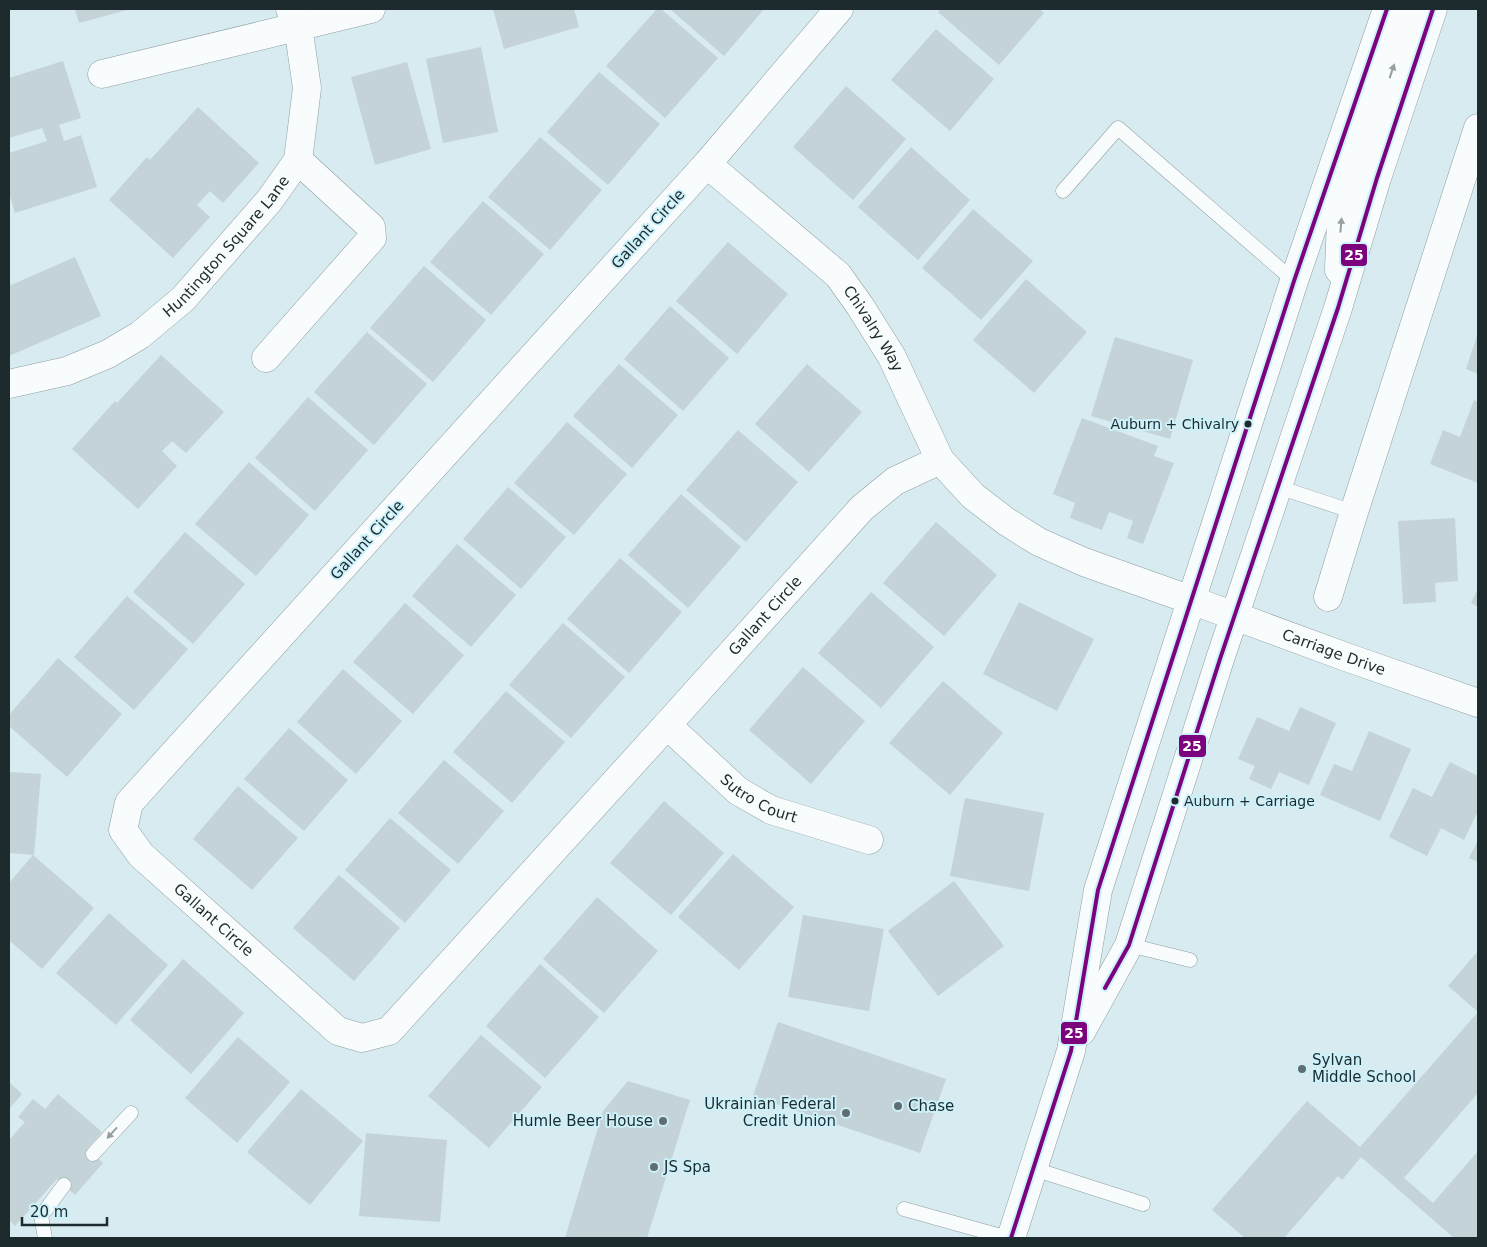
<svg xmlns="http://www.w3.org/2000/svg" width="1487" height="1247" font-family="'DejaVu Sans',sans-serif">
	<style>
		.building { fill: #c4d3d7 }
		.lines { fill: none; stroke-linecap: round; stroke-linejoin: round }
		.lane-casing { stroke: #8f9ea2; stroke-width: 15 }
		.street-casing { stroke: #8f9ea2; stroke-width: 29 }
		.secondary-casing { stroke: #8f9ea2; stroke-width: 29 }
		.lane { stroke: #f9fcfd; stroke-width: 14 }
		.street { stroke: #f9fcfd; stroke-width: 28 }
		.secondary { stroke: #f9fcfd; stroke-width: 28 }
		.bus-1-casing { stroke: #cdf1fa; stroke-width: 8 }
		.bus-1 { stroke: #7c027e; stroke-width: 4 }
		.oneway { fill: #969ea0 }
		.bus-dot { fill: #1d2a2e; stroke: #cdf1fa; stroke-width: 2 }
		.poi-dot { fill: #5e6e72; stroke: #cdf1fa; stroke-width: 2 }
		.labels { text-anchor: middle; stroke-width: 4; stroke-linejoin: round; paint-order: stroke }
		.bus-label { font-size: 14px; fill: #1d2a2e; stroke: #cdf1fa; text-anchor: end }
		.street-label { font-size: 15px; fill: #1d2a2e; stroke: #cdf1fa }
		.poi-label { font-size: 15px; fill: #1d2a2e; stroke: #cdf1fa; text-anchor: start }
		.line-badge { stroke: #cdf1fa; stroke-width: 2 }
		.badge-label { font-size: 14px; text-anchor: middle; font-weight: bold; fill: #fff }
	</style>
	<rect width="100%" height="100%" fill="#d8ebf0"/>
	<g class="building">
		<path d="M75 9H131L79 23Z"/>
		<path d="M493 9H574L579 27 504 49Z"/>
		<path d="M657 9H661L718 58 665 118 606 66Z"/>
		<path d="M670 9H764L724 56Z"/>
		<path d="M941 9H1039L1044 13 999 65 938 12Z"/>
		<path d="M936 29 994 79 950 131 891 80Z"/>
		<path d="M481 47 498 132 443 143 426 59Z"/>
		<path d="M63 61 81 118 59 125 64 141 81 135 97 187 15 213 9 193V153L47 141 42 128 9 138V78Z"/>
		<path d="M407 62 431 149 375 165 351 77Z"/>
		<path d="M599 72 660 124 608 185 547 132Z"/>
		<path d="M846 86 906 139 853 200 793 147Z"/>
		<path d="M198 107 259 163 223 203 210 191 197 205 210 217 173 258 109 200 147 157 150 160Z"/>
		<path d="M540 137 602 190 550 250 488 197Z"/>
		<path d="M911 147 970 200 918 260 858 207Z"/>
		<path d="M483 201 544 254 491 315 430 262Z"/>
		<path d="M973 209 1033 261 981 320 922 268Z"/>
		<path d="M728 242 788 294 737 354 676 301Z"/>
		<path d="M75 257 101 316 9 356V286Z"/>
		<path d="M424 266 486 320 433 382 370 328Z"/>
		<path d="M1026 279 1087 332 1034 393 973 340Z"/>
		<path d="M670 306 729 358 683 411 624 359Z"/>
		<path d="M367 332 427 384 374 445 314 392Z"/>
		<path d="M1478 333V374L1466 369Z"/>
		<path d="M1115 337 1193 360 1170 439 1091 416Z"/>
		<path d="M161 355 224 412 186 453 172 441 162 451 177 466 138 509 72 449 115 401 117 403Z"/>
		<path d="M619 364 678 415 632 468 573 416Z"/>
		<path d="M807 364 862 412 809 472 755 424Z"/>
		<path d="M308 397 368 450 315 511 255 458Z"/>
		<path d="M1474 400 1478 402V483L1430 464 1443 430 1460 437Z"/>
		<path d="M1082 418 1158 446 1154 456 1174 463 1143 544 1127 538 1133 521 1109 512 1102 530 1070 518 1075 503 1053 494Z"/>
		<path d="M567 422 627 474 574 535 514 483Z"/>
		<path d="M738 430 798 482 746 542 686 490Z"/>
		<path d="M249 462 309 515 256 576 195 524Z"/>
		<path d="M508 487 566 537 521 589 463 539Z"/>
		<path d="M681 494 741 547 688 608 628 555Z"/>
		<path d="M1455 518 1458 581 1435 583 1436 602 1403 604 1398 521Z"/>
		<path d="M936 522 997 575 944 636 883 583Z"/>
		<path d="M185 532 245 584 193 644 133 592Z"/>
		<path d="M457 544 516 595 471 647 412 596Z"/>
		<path d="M620 558 682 612 629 673 567 619Z"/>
		<path d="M1478 588V607L1471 603Z"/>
		<path d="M871 592 934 647 881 708 818 653Z"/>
		<path d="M127 596 188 649 134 710 74 657Z"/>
		<path d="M1019 602 1094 639 1057 711 983 674Z"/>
		<path d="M405 603 464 655 413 714 353 662Z"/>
		<path d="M563 623 625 677 571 738 509 685Z"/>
		<path d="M58 658 122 714 67 777 9 726V715Z"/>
		<path d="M803 667 865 721 811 784 749 730Z"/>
		<path d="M343 669 402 721 356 774 297 722Z"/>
		<path d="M943 681 1003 733 950 795 889 743Z"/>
		<path d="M506 691 565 742 512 803 453 752Z"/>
		<path d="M1300 707 1336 723 1309 785 1279 772 1271 789 1249 779 1255 766 1238 759 1257 717 1289 731Z"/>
		<path d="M289 728 348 780 304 831 244 779Z"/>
		<path d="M1369 731 1411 749 1380 821 1320 795 1334 764 1352 771Z"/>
		<path d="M444 760 504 811 458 864 398 813Z"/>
		<path d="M1450 762 1478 776V811L1464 840 1441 828 1427 856 1389 837 1413 788 1432 797Z"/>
		<path d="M9 772 41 774 34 855 9 853Z"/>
		<path d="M238 786 298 838 252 890 193 839Z"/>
		<path d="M965 798 1044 813 1029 891 950 876Z"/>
		<path d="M664 801 724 853 671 915 610 863Z"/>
		<path d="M390 818 451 870 405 923 345 870Z"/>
		<path d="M1478 840V862L1469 858Z"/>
		<path d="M733 854 794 907 739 970 678 917Z"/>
		<path d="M33 855 94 908 42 969 9 940V883Z"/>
		<path d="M339 875 400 928 354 981 293 928Z"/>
		<path d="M954 881 1004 946 938 996 888 931Z"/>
		<path d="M597 897 658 951 604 1013 543 959Z"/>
		<path d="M109 913 168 965 116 1025 56 973Z"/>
		<path d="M803 915 884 929 869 1011 788 997Z"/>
		<path d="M1478 951V1093L1404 1178 1433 1203 1478 1151V1238H1454L1361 1157 1342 1180 1338 1176 1284 1238H1245L1212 1210 1307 1101 1360 1147 1478 1012 1448 986Z"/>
		<path d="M183 959 244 1013 191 1074 130 1020Z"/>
		<path d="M540 964 599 1017 545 1078 486 1026Z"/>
		<path d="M778 1022 946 1079 920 1153 753 1096Z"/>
		<path d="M481 1035 542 1087 489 1148 428 1096Z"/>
		<path d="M238 1037 290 1082 237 1143 185 1098Z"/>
		<path d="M628 1081 690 1100 647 1238H565L603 1111Z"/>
		<path d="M9 1082 22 1094 9 1109Z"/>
		<path d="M301 1089 363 1141 310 1205 247 1152Z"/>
		<path d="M58 1094 102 1132 87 1149 103 1163 75 1195 57 1179 15 1226 9 1220V1140L25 1122 18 1117 33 1099 45 1109Z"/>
		<path d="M366 1133 447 1140 440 1222 359 1216Z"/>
	</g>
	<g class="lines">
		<g class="lane-casing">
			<g id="lane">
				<path d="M1063 191 1118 128 1294 281"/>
				<path d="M1278 487 1354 512"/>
				<path d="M1129 945 1190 960"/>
				<path d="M93 1154 131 1113"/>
				<path d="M1034 1169 1143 1204"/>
				<path d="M904 1209 1008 1238"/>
				<path d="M45 1238 41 1216 64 1185"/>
			</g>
		</g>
		<g class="street-casing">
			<g id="street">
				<path id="s1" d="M839 9 707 164 129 803 123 830 141 855 338 1031 362 1038 389 1031 667 725 862 508 895 481 940 460"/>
				<path d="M102 74 371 9"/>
				<path id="s2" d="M707 164 838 275 860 306 892 357 940 460 973 496 1007 522 1039 542 1084 562 1191 600"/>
				<path d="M266 358 372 238 371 227 298 160"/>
				<path id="s3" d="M9 384 67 371 108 354 140 335 183 299 269 201 298 160 307 88 298 26 290 9"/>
				<path d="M1328 597 1354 512 1478 128"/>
				<path id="s4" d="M667 725 738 791 771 810 869 840"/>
			</g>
		</g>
		<g class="secondary-casing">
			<g id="secondary">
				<path d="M1339 270 1341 220 1413 9"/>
				<path id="s5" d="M1191 600 1346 657 1478 703"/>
				<path d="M1081 1032 1129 945 1220 659 1338 308 1377 178 1433 9"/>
				<path d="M1011 1238 1071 1051 1098 890 1294 281 1387 9"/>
			</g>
		</g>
		<use href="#lane" class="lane"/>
		<use href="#street" class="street"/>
		<use href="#secondary" class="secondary"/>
		<g class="bus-1-casing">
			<g id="bus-1">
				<path d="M1105 988 1129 945 1220 659 1338 308 1377 178 1433 9"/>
				<path d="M1011 1238 1071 1051 1098 890 1294 281 1387 9"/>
			</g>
		</g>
		<use href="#bus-1" class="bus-1"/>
	</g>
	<defs><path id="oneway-solid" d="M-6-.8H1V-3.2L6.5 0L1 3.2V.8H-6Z" transform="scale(1.25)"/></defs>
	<g class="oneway">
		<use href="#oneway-solid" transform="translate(1392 71) rotate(-71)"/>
		<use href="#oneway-solid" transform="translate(1341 225) rotate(-85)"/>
		<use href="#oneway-solid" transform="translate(112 1133) rotate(132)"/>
	</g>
	<g class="bus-dot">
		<circle cx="1248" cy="424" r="4.5"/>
		<circle cx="1175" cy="801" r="4.5"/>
	</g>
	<g class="poi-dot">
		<circle cx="1302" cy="1069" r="5"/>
		<circle cx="898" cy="1106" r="5"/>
		<circle cx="846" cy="1113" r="5"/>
		<circle cx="663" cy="1121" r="5"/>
		<circle cx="654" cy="1167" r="5"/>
	</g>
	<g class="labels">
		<g class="bus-label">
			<text x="1239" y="429">Auburn + Chivalry</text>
			<text x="1184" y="806" text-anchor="start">Auburn + Carriage</text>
		</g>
		<g class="street-label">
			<text transform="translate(648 229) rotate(-48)" y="5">Gallant Circle</text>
			<text dy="5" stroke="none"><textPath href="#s3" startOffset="265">Huntington Square Lane</textPath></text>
			<text dy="5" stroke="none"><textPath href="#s2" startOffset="236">Chivalry Way</textPath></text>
			<text transform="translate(367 540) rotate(-48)" y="5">Gallant Circle</text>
			<text dy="5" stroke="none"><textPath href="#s1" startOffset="2001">Gallant Circle</textPath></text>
			<text dy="5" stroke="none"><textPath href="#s5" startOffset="152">Carriage Drive</textPath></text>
			<text dy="5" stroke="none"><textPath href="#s4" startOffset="119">Sutro Court</textPath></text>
			<text dy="5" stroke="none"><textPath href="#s1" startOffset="1221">Gallant Circle</textPath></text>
		</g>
		<g class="poi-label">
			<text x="1312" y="1065">Sylvan<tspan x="1312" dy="17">Middle School</tspan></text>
			<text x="836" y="1109" text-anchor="end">Ukrainian Federal<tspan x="836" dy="17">Credit Union</tspan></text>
			<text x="908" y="1111">Chase</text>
			<text x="653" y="1126" text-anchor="end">Humle Beer House</text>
			<text x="664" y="1172">JS Spa</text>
		</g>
	</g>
	<g class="line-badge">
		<rect x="1340" y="243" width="28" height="24" rx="5" fill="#7c027e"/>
		<rect x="1178" y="734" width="29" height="24" rx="5" fill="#7c027e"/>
		<rect x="1060" y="1021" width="28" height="24" rx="5" fill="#7c027e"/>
	</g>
	<g class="badge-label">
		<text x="1354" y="260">25</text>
		<text x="1192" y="751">25</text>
		<text x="1074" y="1038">25</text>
	</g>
	<rect width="1487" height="1247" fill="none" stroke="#1d2a2e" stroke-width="20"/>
	<path d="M22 1217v8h85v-8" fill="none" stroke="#1d2a2e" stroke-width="2.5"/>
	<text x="30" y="1217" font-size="15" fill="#1d2a2e" stroke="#cdf1fa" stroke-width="4" paint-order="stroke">20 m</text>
</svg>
